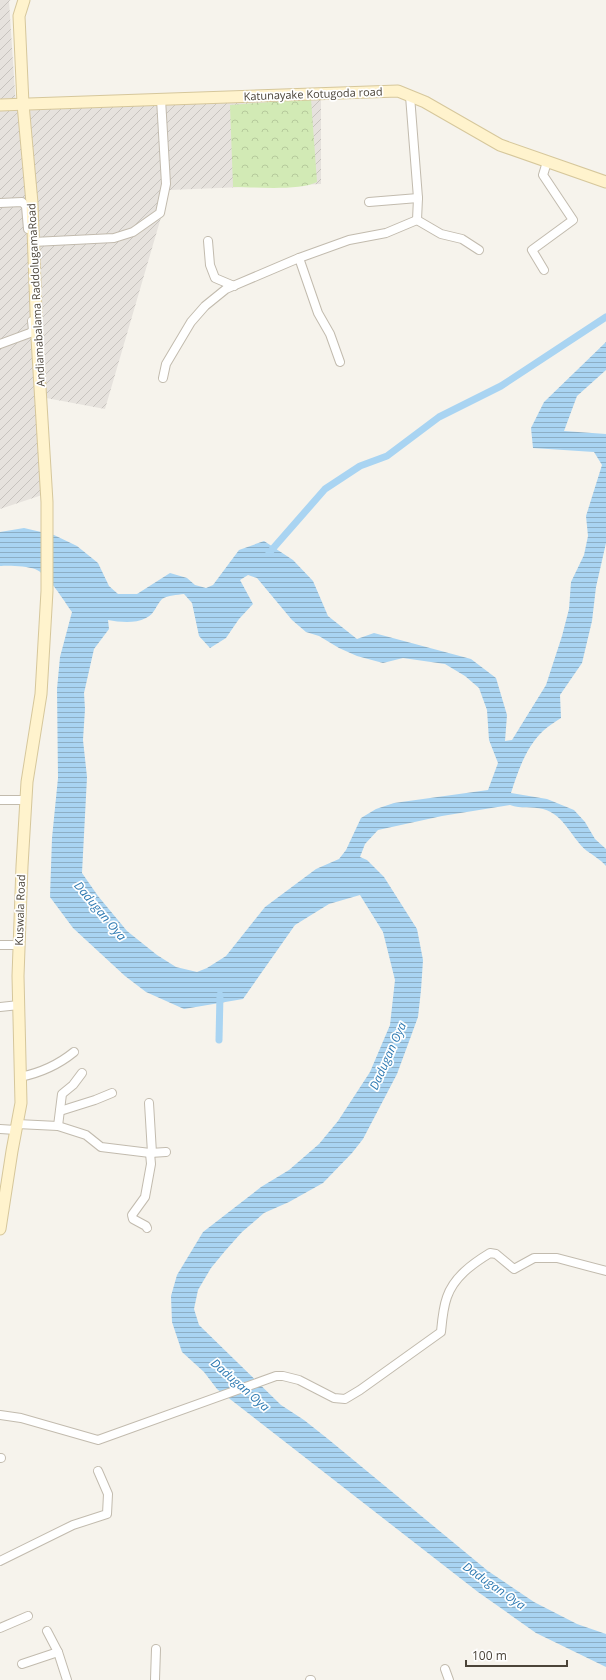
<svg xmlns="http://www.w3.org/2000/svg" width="606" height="1680" font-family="'Open Sans',sans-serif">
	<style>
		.industrial { fill: url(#industrial-furrows) }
		.park { fill: url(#park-crowns) }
		.water { fill: url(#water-rules); fill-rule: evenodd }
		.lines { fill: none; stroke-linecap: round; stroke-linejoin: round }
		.canal { stroke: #a9d4f2; stroke-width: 7 }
		.street-casing { stroke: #c2bbae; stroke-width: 10 }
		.secondary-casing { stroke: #d6c79b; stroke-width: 13 }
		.street { stroke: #fff; stroke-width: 8 }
		.secondary { stroke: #fff3cd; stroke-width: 11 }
		.labels { text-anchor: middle; stroke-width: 3.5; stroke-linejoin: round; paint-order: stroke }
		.street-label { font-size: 11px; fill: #4b4439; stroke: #fff }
		.water-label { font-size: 12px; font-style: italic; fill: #2e7ab2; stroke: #fff }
	</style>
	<defs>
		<pattern id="industrial-furrows" width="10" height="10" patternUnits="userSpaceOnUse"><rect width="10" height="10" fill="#e6e2dd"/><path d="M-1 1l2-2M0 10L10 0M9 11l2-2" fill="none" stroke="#c7c3be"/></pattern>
		<pattern id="park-crowns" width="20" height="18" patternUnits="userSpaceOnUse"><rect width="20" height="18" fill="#d2eab5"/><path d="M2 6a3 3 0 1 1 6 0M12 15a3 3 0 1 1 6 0" fill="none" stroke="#b6ca9c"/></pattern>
		<pattern id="water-rules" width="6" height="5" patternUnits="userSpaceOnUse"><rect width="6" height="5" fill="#a9d4f2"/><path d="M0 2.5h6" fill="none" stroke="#8caec5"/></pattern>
	</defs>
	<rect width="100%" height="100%" fill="#f6f3ec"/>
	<path class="industrial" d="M0 0H11L9 1 16 108 321 96V184L169 190 105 409 41 397 42 495 0 509Z"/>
	<path class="park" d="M311 99 317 182C300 191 254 187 233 187L230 105Z"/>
	<path class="water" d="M606 342V370L577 396 564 431 606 434V543L596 587 592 621 582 663 560 695 561 718C555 722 548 726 543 731 526 747 518 771 511 793L547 799 574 810 585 822 595 839 606 849V866C601 860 594 856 587 851 571 838 565 815 543 809 532 806 521 809 510 805L442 816 378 830 365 844 360 857 367 860 384 877 417 929 423 960 421 990 418 1017 397 1074 363 1139 352 1153 323 1183 289 1202 264 1213 242 1232 225 1251 211 1268 198 1290 194 1309 199 1325 281 1405 304 1420 328 1439 488 1571 534 1602 577 1624 606 1634V1667L536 1633 478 1592 217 1389 204 1372 182 1352 172 1322 171 1296 177 1275 203 1232 261 1187 289 1170 319 1144 338 1121 370 1072 390 1025 395 980 383 932 360 895 329 904 295 925 243 999 184 1009 146 992 125 976 73 928 50 897 52 838 58 778 57 689 60 657 72 612C64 601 48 574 35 569 27 566 8 565 0 566V532L24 528 54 535 77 546 98 563 109 586 118 594H137L170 573 187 578 195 585 206 588 213 585 239 550 264 541 293 560 313 581 328 616 357 639 374 633 471 659 496 678 507 715 505 741 512 740 546 685 562 636 569 609 571 582 584 555 588 536 586 516 602 465 594 452 533 448 531 428 544 402ZM248 575 257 578 292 620 306 632 319 636 339 648 357 656 383 663 403 658 445 664 465 676 479 688 487 710 489 740 498 763 488 790 394 803 376 809 361 818 346 850 339 859 316 869 265 907 226 956 207 968 197 972 176 967 157 955 127 931 98 896 82 873 87 777 83 740 85 709 84 693 94 649 109 629 108 620C120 622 134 624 146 618 155 614 156 605 162 599 168 595 177 595 184 594L192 603 199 636 210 648 226 638 239 619 253 604 240 580Z"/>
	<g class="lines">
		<g class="canal">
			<path d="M269 553 325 489 360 466 387 456 439 417 501 386 606 317"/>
			<path d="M219 1040 220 995"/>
		</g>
		<g class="street-casing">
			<g id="street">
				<path d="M369 202 418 198"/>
				<path d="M0 203 22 202 26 206 28 229"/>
				<path d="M417 220 441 234 462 239 479 250"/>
				<path d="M208 241 210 265 215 278 234 286"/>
				<path d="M33 242 114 238 133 232 160 213 166 184 161 99"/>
				<path d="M299 258 318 313 330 334 340 362"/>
				<path d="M544 270 532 250 573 220 543 175 547 162"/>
				<path d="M0 344 30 333 33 330 32 321"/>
				<path d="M163 378 166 364 191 322 205 306 226 289 299 258 349 240 386 233 417 220 418 198 410 96"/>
				<path d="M0 800H26"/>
				<path d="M0 945H19"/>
				<path d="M0 1007 19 1005"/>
				<path d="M20 1077C40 1073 58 1065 74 1052"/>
				<path d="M149 1103 152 1153"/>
				<path d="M60 1111 95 1100 112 1093"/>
				<path d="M17 1124 58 1126 86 1135 101 1147 150 1153 166 1152"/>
				<path d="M58 1126 62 1094 73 1085 82 1073"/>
				<path d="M0 1129 16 1130"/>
				<path d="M147 1228 146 1226 133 1219 132 1215 145 1197 151 1164 150 1153"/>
				<path d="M0 1415 21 1418 98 1440 276 1376H283L299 1380 334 1398 345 1399 360 1390 441 1332C442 1321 443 1308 447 1297 454 1277 472 1264 490 1253L496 1254 514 1269 534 1258H557L606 1271"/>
				<path d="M0 1458H1"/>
				<path d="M0 1561 73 1525 107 1514 108 1494 98 1471"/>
				<path d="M0 1628 28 1616"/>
				<path d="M47 1631 58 1652 67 1680"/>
				<path d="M22 1664 58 1652"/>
				<path d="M445 1669 449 1680"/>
				<path d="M155 1680 156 1649"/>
				<path d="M310 1680H311"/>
			</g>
		</g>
		<g class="secondary-casing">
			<g id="secondary">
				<path d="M0 105 398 91 425 102 500 145 606 182"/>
				<path d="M0 1229 12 1151 21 1103 18 976 22 866 27 782 41 694 47 591V502L37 338 32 203 23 104 19 16 24 0"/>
			</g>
		</g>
		<use href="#street" class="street"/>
		<use href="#secondary" class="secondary"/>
	</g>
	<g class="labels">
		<g class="street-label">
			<text transform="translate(313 94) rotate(-2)" y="4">Katunayake Kotugoda road</text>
			<text transform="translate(36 295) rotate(-93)" y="4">Andiamabalama RaddolugamaRoad</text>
			<text transform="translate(20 910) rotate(-88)" y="4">Kuswala Road</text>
		</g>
		<g class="water-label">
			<text transform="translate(100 911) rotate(50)" y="4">Dadugan Oya</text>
			<text transform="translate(388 1056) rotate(-66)" y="4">Dadugan Oya</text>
			<text transform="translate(240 1385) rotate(41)" y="4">Dadugan Oya</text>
			<text transform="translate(494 1586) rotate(35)" y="4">Dadugan Oya</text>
		</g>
	</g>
	<path d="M466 1660v6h101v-6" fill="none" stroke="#4b4439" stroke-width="2"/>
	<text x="472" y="1660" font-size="12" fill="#4b4439" stroke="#ffffff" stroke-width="3" paint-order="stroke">100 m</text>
</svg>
